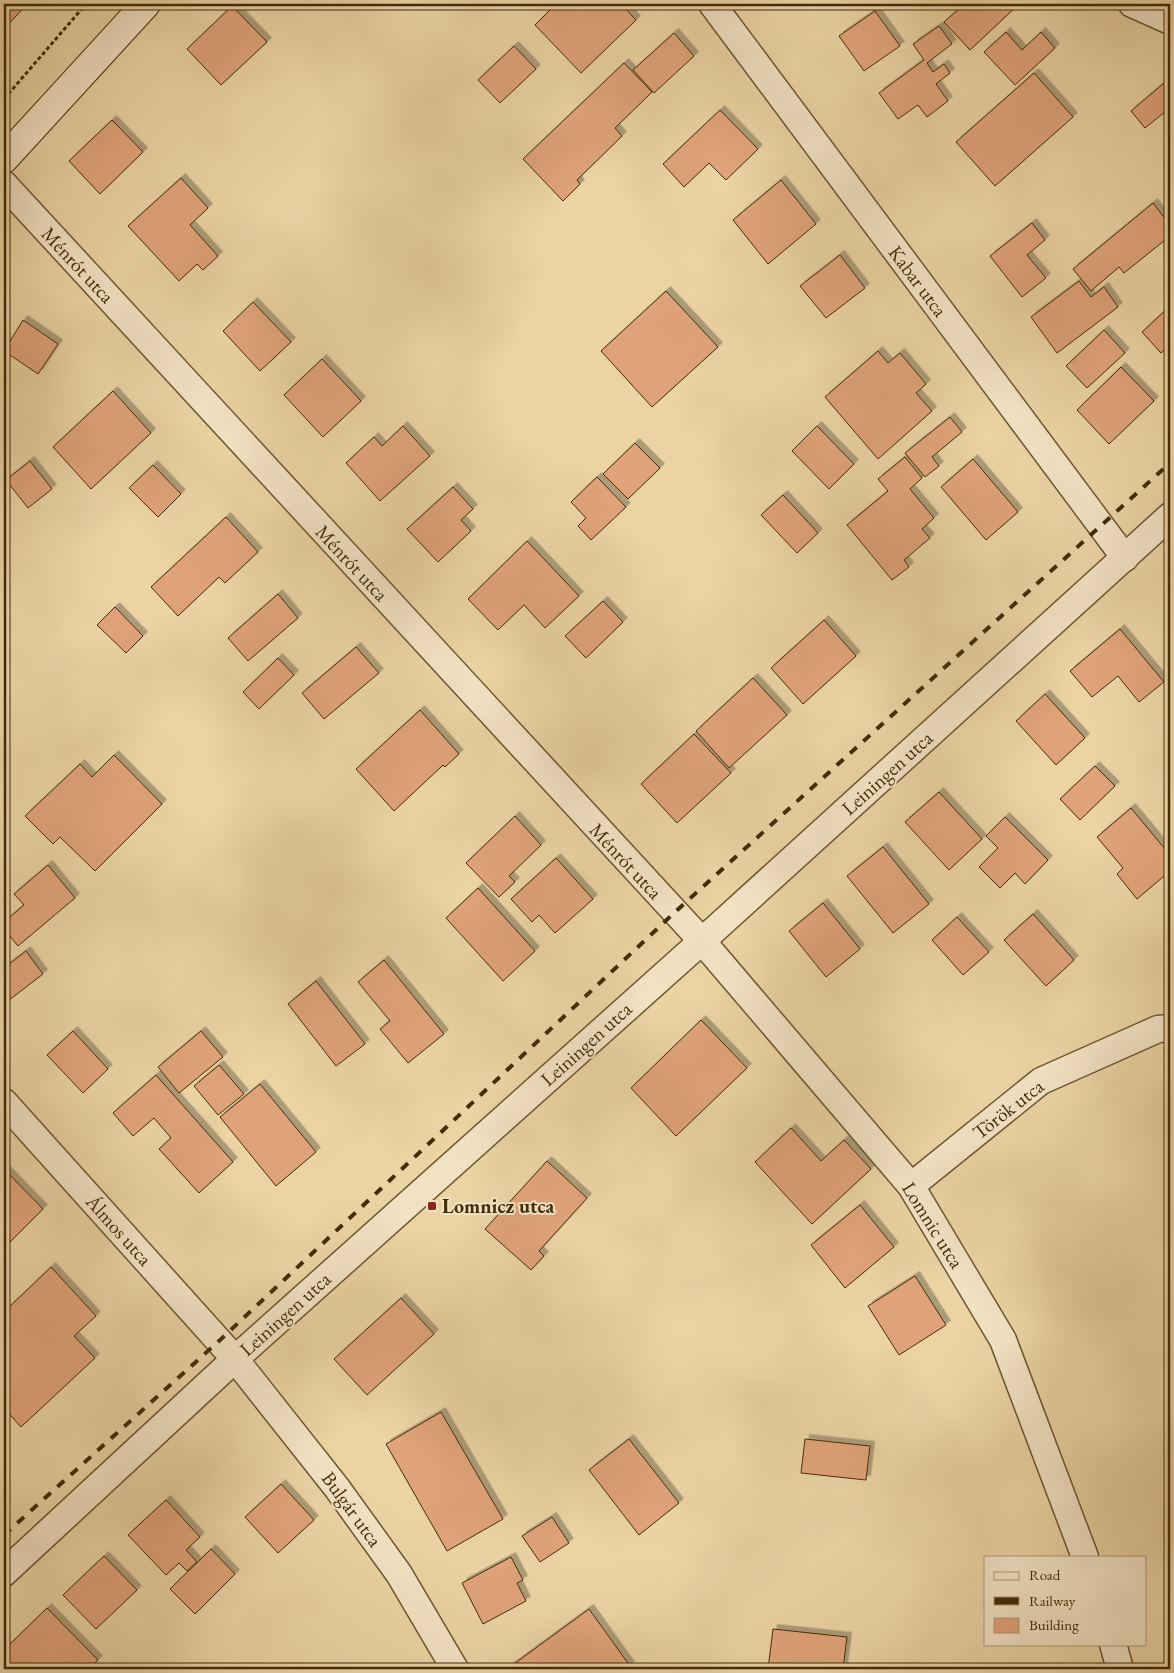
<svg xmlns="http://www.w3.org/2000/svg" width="1174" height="1673" font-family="'EB Garamond',serif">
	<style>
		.building { fill: #e0a379; stroke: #432c08; filter: url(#shadow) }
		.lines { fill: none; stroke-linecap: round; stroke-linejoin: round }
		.street-casing { stroke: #6d562f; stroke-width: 29 }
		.secondary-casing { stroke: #432c08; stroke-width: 30 }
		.path { stroke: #432c08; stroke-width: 3; stroke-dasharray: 4 2.5; stroke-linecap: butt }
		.street { stroke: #f2e2c4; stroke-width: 26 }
		.secondary { stroke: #f2e2c4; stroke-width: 28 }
		.rail { stroke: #432c08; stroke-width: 4; stroke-dasharray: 9 9; stroke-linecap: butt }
		.poi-dot { fill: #8f2418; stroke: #f2e2c4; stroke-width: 2 }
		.labels { text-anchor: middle; stroke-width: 4; stroke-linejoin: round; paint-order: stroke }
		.street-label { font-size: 20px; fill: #432c08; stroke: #f2e2c4 }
		.poi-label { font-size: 20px; font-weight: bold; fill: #432c08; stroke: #f2e2c4; text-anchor: start }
	</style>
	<defs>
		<filter id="shadow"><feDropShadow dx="4.5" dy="-4.5" stdDeviation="0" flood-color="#0004"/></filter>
	</defs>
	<rect width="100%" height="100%" fill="#ebd3a4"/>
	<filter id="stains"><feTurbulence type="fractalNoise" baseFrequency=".004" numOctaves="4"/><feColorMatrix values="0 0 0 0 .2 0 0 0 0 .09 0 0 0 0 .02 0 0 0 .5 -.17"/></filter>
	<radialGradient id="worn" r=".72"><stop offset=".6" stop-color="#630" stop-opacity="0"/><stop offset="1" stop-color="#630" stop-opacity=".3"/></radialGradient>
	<g class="building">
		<path d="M4 4H27L4 29Z"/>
		<path d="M556 4H621L636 20 581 73 535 25Z"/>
		<path d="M965 4H1019L970 50 944 22Z"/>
		<path d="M232 6 267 42 221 85 187 49Z"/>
		<path d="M875 11 900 46 864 71 839 36Z"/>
		<path d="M939 26 952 44 927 63 933 72 944 64 950 73 936 84 948 101 927 117 918 105 898 119 879 93 924 60 913 44Z"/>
		<path d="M1006 32 1022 50 1041 32 1055 48 1015 85 984 52Z"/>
		<path d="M674 33 694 56 654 93 633 70Z"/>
		<path d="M514 46 536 69 500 103 478 80Z"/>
		<path d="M624 63 652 92 615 128 622 136 577 180 580 184 563 201 523 159Z"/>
		<path d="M1034 73 1073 117 995 186 956 142Z"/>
		<path d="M1170 78V116L1166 111 1145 128 1131 111Z"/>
		<path d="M720 110 758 149 726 180 709 163 684 187 663 164Z"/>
		<path d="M112 120 143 152 100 194 69 161Z"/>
		<path d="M181 178 208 208 190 225 218 256 203 270 197 264 179 281 128 226Z"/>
		<path d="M781 180 816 224 768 264 733 220Z"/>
		<path d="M1153 203 1170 225V236L1124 273 1119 267 1091 291 1073 269Z"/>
		<path d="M1032 223 1045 240 1027 255 1046 278 1022 297 990 256Z"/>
		<path d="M840 255 865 288 826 318 800 286Z"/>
		<path d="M1079 281 1091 297 1104 287 1118 307 1057 353 1031 317Z"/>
		<path d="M666 291 718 347 652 407 601 351Z"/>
		<path d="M253 302 291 342 260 371 223 331Z"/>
		<path d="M1170 306V345L1161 353 1142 332Z"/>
		<path d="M23 320 58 344 38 374 4 351Z"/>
		<path d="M1104 330 1125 353 1087 388 1066 366Z"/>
		<path d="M878 351 888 363 900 353 926 384 916 393 932 411 878 459 825 397Z"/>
		<path d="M322 359 361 401 323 437 284 395Z"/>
		<path d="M1121 367 1154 401 1109 444 1077 410Z"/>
		<path d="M113 391 151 433 91 489 53 447Z"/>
		<path d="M950 417 962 432 932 457 939 466 925 477 905 453Z"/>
		<path d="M403 426 430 456 380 501 346 463 374 437 382 446Z"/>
		<path d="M817 426 854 464 829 489 792 451Z"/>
		<path d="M635 443 660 468 628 499 603 474Z"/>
		<path d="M905 457 922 478 910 489 934 518 922 529 930 538 904 560 909 567 892 580 847 525 888 491 878 479Z"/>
		<path d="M973 459 1018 512 986 540 941 487Z"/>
		<path d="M30 461 52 489 28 508 6 480Z"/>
		<path d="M153 465 181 494 158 517 129 488Z"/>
		<path d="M597 477 626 507 591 540 578 526 586 518 571 502Z"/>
		<path d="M453 487 473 509 461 520 471 531 438 562 407 529Z"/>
		<path d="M783 495 818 533 797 553 761 515Z"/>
		<path d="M226 517 258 552 225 583 219 577 178 616 151 587Z"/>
		<path d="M527 541 579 596 545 628 524 605 498 630 468 599Z"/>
		<path d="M1170 581V594L1164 587Z"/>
		<path d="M278 594 298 618 248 661 228 638Z"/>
		<path d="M603 601 623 622 586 658 565 636Z"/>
		<path d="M115 607 143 636 126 653 97 625Z"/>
		<path d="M824 620 856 656 803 704 771 668Z"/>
		<path d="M1120 629 1164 682 1139 702 1118 676 1092 697 1070 671Z"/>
		<path d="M356 647 379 673 324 719 302 693Z"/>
		<path d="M278 658 294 675 259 709 243 692Z"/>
		<path d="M753 678 787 715 729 768 696 731Z"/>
		<path d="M1045 694 1085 738 1056 765 1016 721Z"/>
		<path d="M420 710 459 754 445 767 443 765 394 811 356 769Z"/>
		<path d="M694 734 731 773 677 823 641 784Z"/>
		<path d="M114 755 162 804 95 871 60 837 53 844 25 816 80 764 92 777Z"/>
		<path d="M1095 766 1115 786 1080 820 1060 799Z"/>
		<path d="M939 792 982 839 949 870 905 822Z"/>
		<path d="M1131 808 1170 855V871L1137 899 1117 874 1123 868 1097 837Z"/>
		<path d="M515 816 541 845 509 876 515 882 499 897 466 863Z"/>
		<path d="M1005 817 1048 860 1025 884 1015 873 1000 888 979 867 998 848 986 836Z"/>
		<path d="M883 847 929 904 893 933 847 876Z"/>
		<path d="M556 858 593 899 555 933 539 915 532 922 511 899Z"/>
		<path d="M48 865 75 898 18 946 4 929V922L24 905 14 894Z"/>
		<path d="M478 888 535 951 503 981 446 918Z"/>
		<path d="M823 903 860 949 826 977 789 931Z"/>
		<path d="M1033 914 1074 960 1046 986 1004 940Z"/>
		<path d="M957 917 989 952 963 975 932 940Z"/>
		<path d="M26 951 43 974 4 1004V968Z"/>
		<path d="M384 960 444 1034 408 1063 380 1029 390 1021 358 982Z"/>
		<path d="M316 981 365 1044 336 1066 288 1004Z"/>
		<path d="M701 1020 747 1068 676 1136 631 1088Z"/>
		<path d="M73 1031 108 1069 83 1093 47 1055Z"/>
		<path d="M201 1031 223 1057 179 1093 158 1067Z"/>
		<path d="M219 1065 244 1094 218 1115 194 1086Z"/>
		<path d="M156 1075 233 1162 199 1193 159 1149 171 1138 154 1118 133 1136 113 1113Z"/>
		<path d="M260 1084 316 1152 276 1186 220 1117Z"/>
		<path d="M791 1128 821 1161 844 1140 871 1169 812 1224 755 1162Z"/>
		<path d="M547 1161 587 1198 539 1251 544 1256 531 1270 485 1229Z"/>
		<path d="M4 1169 43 1209 4 1248Z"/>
		<path d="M860 1205 894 1247 845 1288 811 1245Z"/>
		<path d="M51 1267 96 1316 74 1336 95 1358 21 1427 4 1408V1312Z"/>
		<path d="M915 1276 946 1325 899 1355 868 1306Z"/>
		<path d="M401 1298 434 1334 367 1395 334 1359Z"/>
		<path d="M441 1412 503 1519 447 1551 386 1444Z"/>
		<path d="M629 1439 679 1503 639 1535 589 1470Z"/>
		<path d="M805 1439 870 1446 866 1480 801 1473Z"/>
		<path d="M281 1484 314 1520 278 1553 245 1517Z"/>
		<path d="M166 1500 200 1537 186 1550 197 1562 187 1571 179 1563 166 1575 128 1535Z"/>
		<path d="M552 1517 569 1543 540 1562 522 1536Z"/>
		<path d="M211 1549 235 1574 195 1614 170 1589Z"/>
		<path d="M104 1556 137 1590 96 1629 63 1595Z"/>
		<path d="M511 1557 523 1580 517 1583 526 1601 483 1624 462 1583Z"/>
		<path d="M47 1608 98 1660 88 1669H4V1650Z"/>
		<path d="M589 1609 630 1666 625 1669H507Z"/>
		<path d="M773 1629 847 1637 843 1669H768Z"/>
	</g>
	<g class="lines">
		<g class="street-casing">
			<g id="street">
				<path d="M712 4 1125 558"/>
				<path d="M1132 4 1170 21"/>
				<path d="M4 184 702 941 911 1186 1003 1340 1085 1557"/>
				<path d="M4 1102 235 1359 337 1488 399 1574 455 1669"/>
				<path d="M911 1186 1041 1081 1158 1029 1170 1028"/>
				<path d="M4 1573 235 1359 702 941 1170 516"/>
				<path d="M1113 1644 1120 1669"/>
			</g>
		</g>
		<g class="secondary-casing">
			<path id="secondary" d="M4 159 146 4"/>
		</g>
		<path class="path" d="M4 99 86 4"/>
		<use href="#street" class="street"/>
		<use href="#secondary" class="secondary"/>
		<path class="rail" d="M4 1535 219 1341 674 913 1170 463"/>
	</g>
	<rect class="poi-dot" x="427" y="1201" width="10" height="10" rx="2.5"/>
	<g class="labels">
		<g class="street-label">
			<text transform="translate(78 265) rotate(47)" y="7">Ménrót utca</text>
			<text transform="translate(918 281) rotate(53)" y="7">Kabar utca</text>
			<text transform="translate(352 563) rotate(47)" y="7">Ménrót utca</text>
			<text transform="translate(887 773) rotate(-42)" y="7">Leiningen utca</text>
			<text transform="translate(626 861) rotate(47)" y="7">Ménrót utca</text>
			<text transform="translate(586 1044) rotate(-42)" y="7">Leiningen utca</text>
			<text transform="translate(1008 1109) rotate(-38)" y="7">Török utca</text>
			<text transform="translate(933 1225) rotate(58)" y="7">Lomnic utca</text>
			<text transform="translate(119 1230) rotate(48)" y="7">Álmos utca</text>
			<text transform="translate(285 1314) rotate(-42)" y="7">Leiningen utca</text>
			<text transform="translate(352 1509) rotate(54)" y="7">Bulgár utca</text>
		</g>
		<g class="poi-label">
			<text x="442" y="1213">Lomnicz utca</text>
		</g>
	</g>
	<rect width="1174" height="1673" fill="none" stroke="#ebd3a4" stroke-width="20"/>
	<rect x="5" y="5" width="1164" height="1663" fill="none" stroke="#432c08" stroke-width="2.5"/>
	<rect x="10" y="10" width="1154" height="1653" fill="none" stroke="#432c08"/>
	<rect x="984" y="1556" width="162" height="90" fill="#f2e2c4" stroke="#ac9979"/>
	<rect x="994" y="1572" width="25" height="8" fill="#f2e2c4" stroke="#ac9979"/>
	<text x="1029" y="1580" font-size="15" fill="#432c08">Road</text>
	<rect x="994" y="1597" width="25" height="8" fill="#432c08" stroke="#ac9979"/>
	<text x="1029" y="1606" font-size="15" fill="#432c08">Railway</text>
	<rect x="994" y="1618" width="25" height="15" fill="#e0a379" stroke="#ac9979"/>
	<text x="1029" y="1630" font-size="15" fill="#432c08">Building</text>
	<rect width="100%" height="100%" filter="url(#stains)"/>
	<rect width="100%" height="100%" fill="url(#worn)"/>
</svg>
